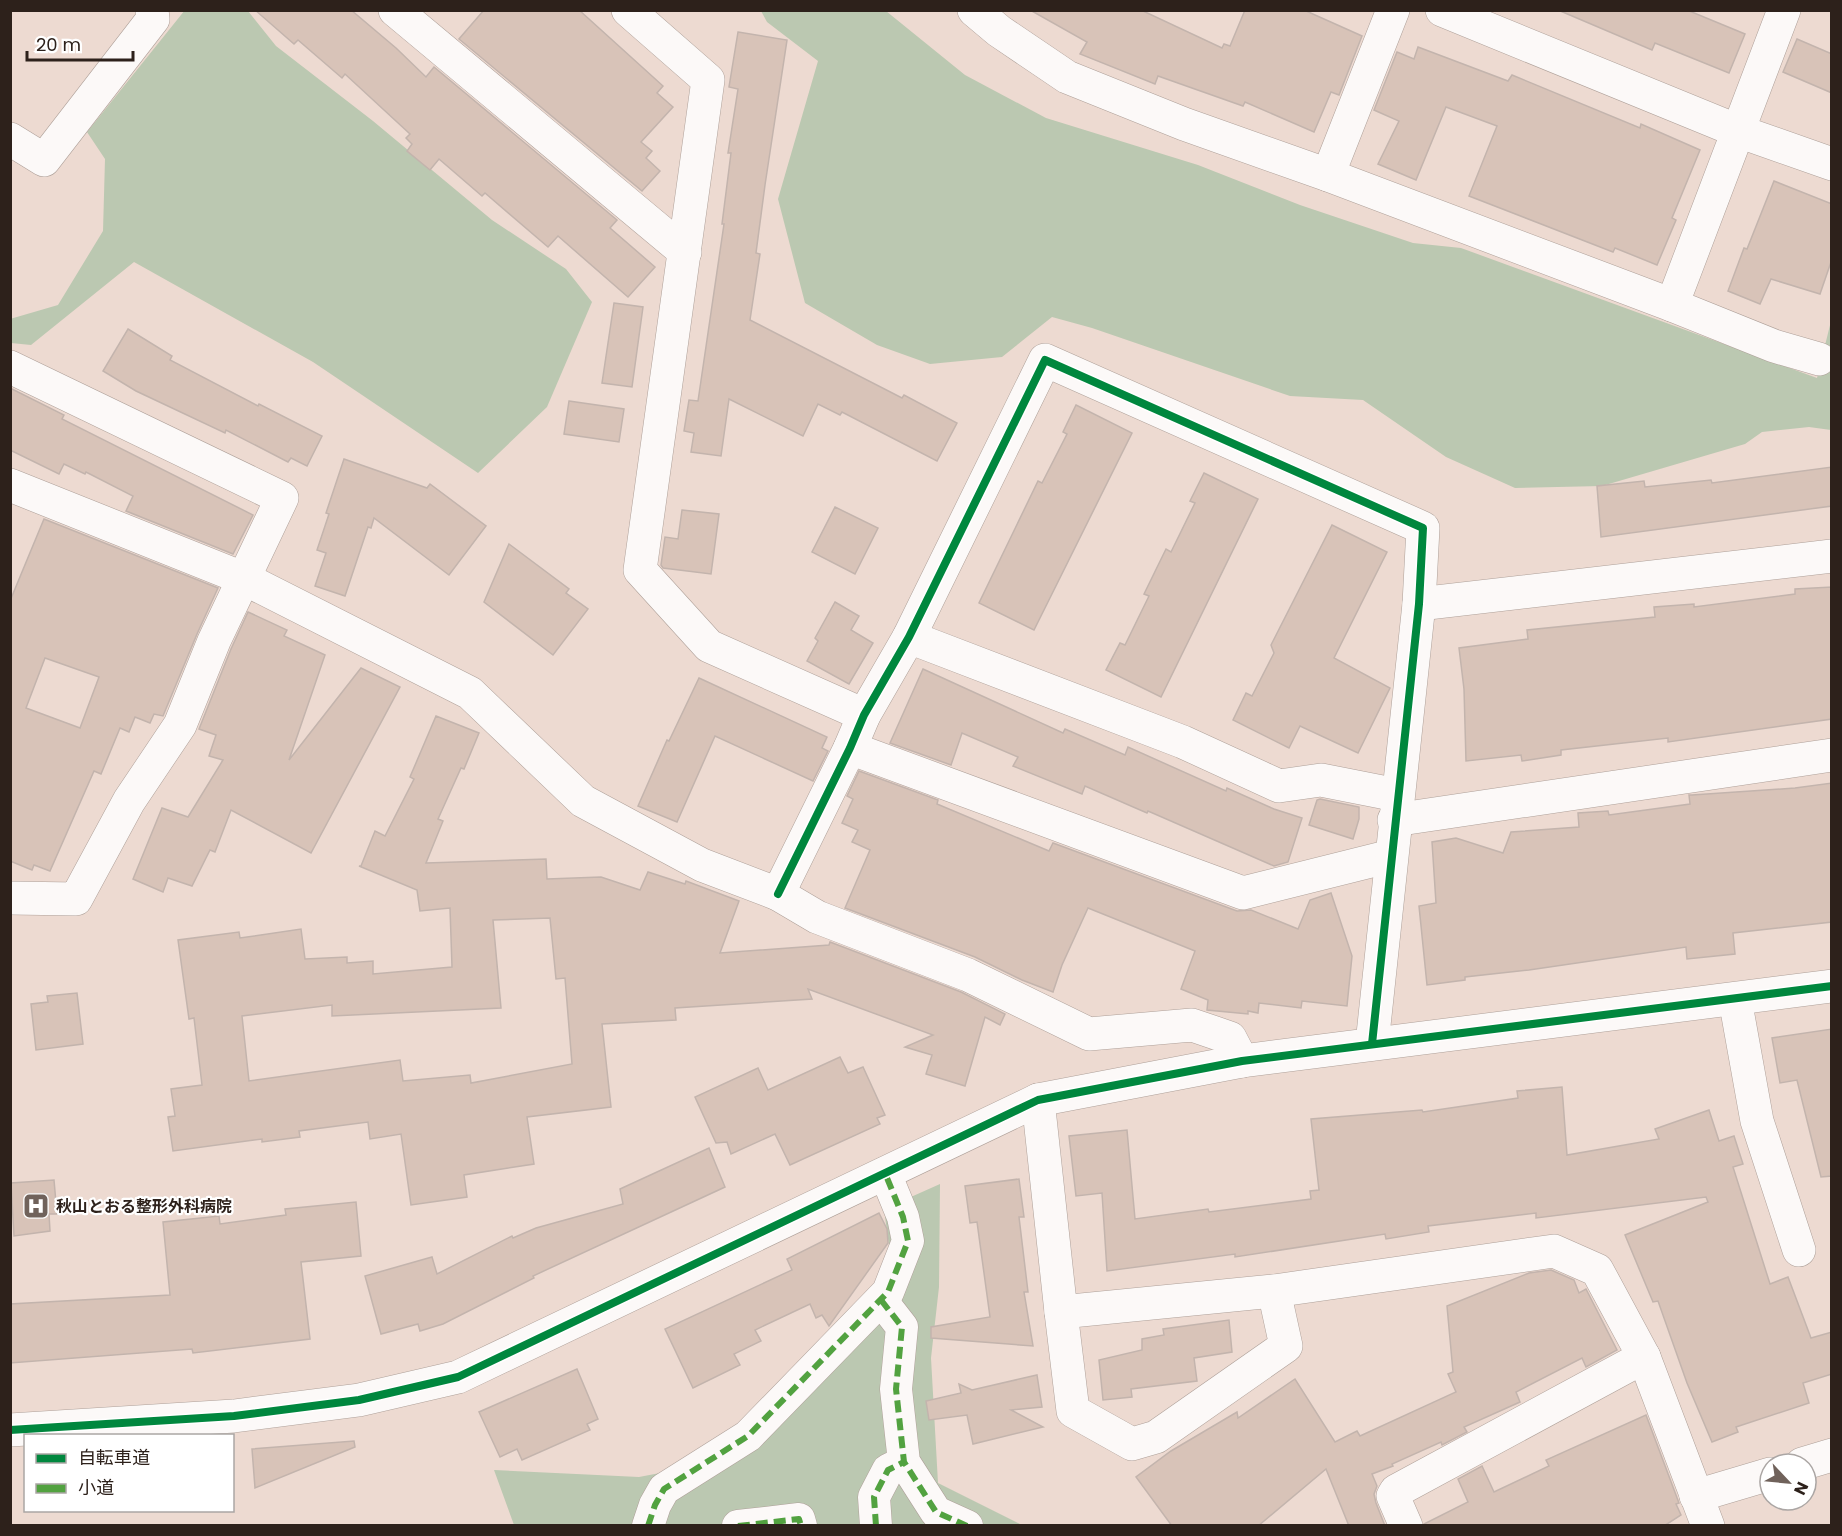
<svg xmlns="http://www.w3.org/2000/svg" width="1842" height="1536" font-family="Poppins,'Noto Sans JP',sans-serif">
	<style>
		.green { fill: #bbc8b1 }
		.building { fill: #d8c3b8; stroke: #c3b4ad; stroke-width: 1.5; fill-rule: evenodd }
		.lines { fill: none; stroke-linecap: round; stroke-linejoin: round }
		.pedestrian-casing { stroke: #aea099; stroke-width: 33 }
		.minor-casing { stroke: #aea099; stroke-width: 34 }
		.tertiary-casing { stroke: #aea099; stroke-width: 34 }
		.pedestrian { stroke: #fcf9f8; stroke-width: 32 }
		.minor { stroke: #fcf9f8; stroke-width: 33 }
		.tertiary { stroke: #fcf9f8; stroke-width: 33 }
		.quiet { stroke: #52a240; stroke-width: 6; stroke-dasharray: 12 6; stroke-linecap: butt }
		.cycleway-casing { stroke: #fff; stroke-width: 11 }
		.cycleway { stroke: #00873e; stroke-width: 8 }
		.labels { text-anchor: middle; stroke-width: 4.5; stroke-linejoin: round; paint-order: stroke }
		.poi-label { font-size: 16px; font-weight: bold; fill: #2d211b; stroke: #fff; text-anchor: start }
	</style>
	<rect width="100%" height="100%" fill="#eddad1"/>
	<g class="green">
		<path d="M185 10 248 11 276 46 373 121 492 220 566 269 592 302 547 407 478 473 313 362 134 262 31 345 11 343 10 319 58 305 103 231 105 159 87 132Z"/>
		<path d="M761 11H886L965 75 1046 118 1198 165 1300 205 1413 243 1461 248 1817 378 1831 321V430L1809 427 1762 432 1745 444 1602 486 1515 488 1446 457 1363 400 1290 396 1092 328 1052 317 1002 357 930 364 877 345 805 303 778 199 818 61 767 22Z"/>
		<path d="M940 1184 939 1287 931 1358 938 1483 1022 1525H514L494 1470 639 1477 707 1464 892 1268 884 1209Z"/>
	</g>
	<g class="building">
		<path d="M255 10H351L396 48 426 77 434 67 617 220 610 228 655 267 628 297 558 236 548 247 485 193 482 196 439 159 430 170 407 151 412 144 406 138 410 134 345 74 342 78 298 40 294 44Z"/>
		<path d="M484 10H579L663 86 657 93 673 107 641 142 652 151 646 158 660 171 642 191 459 39Z"/>
		<path d="M1030 10H1141L1222 48 1224 44 1230 46 1245 10H1304L1362 36 1339 95 1331 92 1314 132 1245 102 1243 106 1158 76 1155 84 1080 54 1087 42Z"/>
		<path d="M1558 10H1687L1745 34 1729 73 1655 43 1652 50Z"/>
		<path d="M738 32 787 40 765 185 756 253 760 254 750 320 902 398 904 395 957 423 937 461 842 412 840 415 818 404 803 436 729 399 721 456 691 452 694 433 684 431 689 400 698 401 724 224H722L731 153H728L738 89 729 87Z"/>
		<path d="M1797 39 1832 54V93L1783 72Z"/>
		<path d="M1418 47 1508 81 1512 75 1640 128 1641 124 1700 150 1672 218 1676 220 1657 265 1615 248 1613 252 1469 196 1497 126 1446 107 1416 180 1378 164 1399 121 1374 110 1397 52 1414 59Z"/>
		<path d="M1774 181 1832 204V259L1820 294 1771 279 1760 304 1728 291 1744 248 1747 249Z"/>
		<path d="M614 303 643 307 632 387 602 383Z"/>
		<path d="M128 329 172 356 170 360 258 406 259 404 322 436 307 466 291 458 288 462 226 430 225 433 136 391 103 371Z"/>
		<path d="M10 388 64 415 62 419 253 515 233 554 126 511 133 496 86 472 85 474 64 464 59 474 10 450Z"/>
		<path d="M569 401 624 409 619 442 564 434Z"/>
		<path d="M1076 405 1132 433 1034 630 979 603 1038 481 1042 483 1067 434 1063 432Z"/>
		<path d="M344 459 427 488 430 484 486 526 449 575 374 518 371 528 368 527 345 596 315 586 326 553 317 550 329 514 326 513Z"/>
		<path d="M1832 467V506L1601 537 1597 486 1644 481 1645 487 1711 480 1712 483Z"/>
		<path d="M1204 473 1258 499 1161 697 1106 670 1120 643 1125 645 1149 596 1144 594 1166 549 1171 552 1195 503 1190 501Z"/>
		<path d="M835 507 878 528 855 574 812 552Z"/>
		<path d="M682 510 719 514 711 574 663 568 661 565 665 537 678 539Z"/>
		<path d="M44 519 218 588 197 634 163 716 154 714 150 723 135 717 129 732 120 728 101 774 94 771 50 871 34 865 32 870 10 861V601ZM45 658 99 677 80 728 26 708Z"/>
		<path d="M1332 525 1387 552 1334 658 1390 688 1358 753 1300 726 1289 748 1233 720 1246 693 1252 696 1274 653 1271 645Z"/>
		<path d="M509 544 569 589 566 593 588 609 553 655 484 602Z"/>
		<path d="M1832 587V719L1668 742V738L1561 750V755L1522 761 1521 755 1466 761 1464 689 1459 648 1528 639 1527 630 1655 617 1654 607 1694 604V607L1795 594V589Z"/>
		<path d="M835 602 859 616 851 630 873 643 849 684 807 661 818 641 815 638Z"/>
		<path d="M248 612 287 630 284 636 325 655 289 760 361 668 400 687 311 853 231 810 215 852 210 850 192 886 168 878 163 892 133 879 162 808 188 817 223 760 209 756 216 735 199 729 231 649Z"/>
		<path d="M923 669 1063 733 1065 729 1125 755 1128 747 1226 791 1227 788 1274 809 1302 818 1288 862 1274 866 1148 811 1147 813 1085 786 1082 794 1013 766 1018 757 962 733 951 765 890 743Z"/>
		<path d="M699 678 827 737 822 748 828 751 813 781 715 736 677 822 638 806 667 740 669 741Z"/>
		<path d="M436 716 479 733 464 769 461 768 438 819 443 821 426 863 546 859 547 879 601 877 640 890 648 872 685 884 686 881 739 901 720 953 829 945 830 942 961 992 1005 1014 1000 1025 985 1017 965 1086 926 1074 932 1055 905 1047 933 1035 808 989 812 999 675 1008 676 1020 602 1024 611 1107 527 1117 534 1164 464 1175 467 1197 411 1205 401 1134 370 1139 368 1122 299 1131 300 1137 262 1142V1139L173 1151 168 1117 175 1116 171 1089 202 1085 194 1018 189 1019 178 940 239 932 240 938 301 929 305 959 347 957V963L373 961V974L452 967 450 908 420 911 417 890 359 866H361L375 831 385 836 414 779 410 777ZM550 918 556 979 565 978 572 1064 471 1083 470 1075 403 1081 400 1060 249 1081 242 1016 332 1005V1016L501 1008 493 920Z"/>
		<path d="M859 771 938 800 937 804 1049 851 1053 843 1237 911 1251 910 1298 929 1310 900 1331 893 1352 956 1347 1006 1302 1001 1301 1008 1259 1003 1258 1013 1248 1011V1014L1207 1010 1208 1000 1181 989 1195 951 1088 908 1062 965 1053 992 1022 980 975 957 845 908 870 850 852 842 858 830 842 823 853 799 847 796Z"/>
		<path d="M1832 783V922L1733 933 1735 954 1687 959 1686 947 1529 970 1465 977V980L1427 985 1419 906 1436 903 1432 842 1456 838 1503 853 1511 832 1579 827 1578 813 1608 811 1609 815 1690 804 1689 795H1692L1795 788Z"/>
		<path d="M1320 799 1359 807V819L1353 839 1309 825 1317 800Z"/>
		<path d="M77 993 83 1044 36 1050 31 1004 48 1002 47 996Z"/>
		<path d="M1832 1029V1176L1821 1177 1797 1080 1780 1083 1772 1038Z"/>
		<path d="M840 1057 848 1073 863 1067 885 1115 877 1118 880 1124 790 1165 775 1134 731 1154 727 1142 716 1143 695 1097 758 1068 768 1090Z"/>
		<path d="M1562 1087 1567 1155 1659 1139 1655 1129 1709 1110 1719 1141 1734 1136 1743 1164 1733 1167 1770 1284 1788 1277 1811 1338 1832 1332V1374L1803 1383 1809 1403 1736 1427 1738 1432 1712 1442 1687 1383 1658 1301 1653 1302 1625 1235 1708 1202 1706 1197 1536 1218V1213L1428 1226 1429 1232 1386 1239 1385 1234 1235 1257V1254L1107 1271 1102 1193 1076 1196 1069 1136 1127 1130 1135 1219 1208 1209 1209 1212 1311 1199 1310 1191 1319 1190 1311 1119 1422 1110 1423 1112 1518 1098 1517 1091Z"/>
		<path d="M709 1148 725 1187 533 1276 534 1278 443 1324 420 1331 418 1324 381 1334 365 1276 432 1257 437 1274 512 1236 513 1238 536 1228 623 1204 620 1189Z"/>
		<path d="M1019 1179 1024 1217H1019L1028 1292H1024L1033 1346 931 1338V1327L990 1317 977 1222 970 1223 965 1186Z"/>
		<path d="M54 1180 57 1214H49L50 1231 14 1236 11 1183Z"/>
		<path d="M356 1202 361 1256 301 1262 310 1339 193 1353 192 1349 10 1363V1304L170 1295 163 1222 219 1216 220 1224 286 1215 285 1209Z"/>
		<path d="M879 1213 887 1229 888 1243 829 1326 822 1315 816 1318 810 1304 755 1330 761 1341 734 1354 740 1365 693 1388 665 1329 792 1270 787 1259Z"/>
		<path d="M1551 1270 1574 1280 1579 1293 1586 1289 1617 1350 1586 1367 1582 1358 1516 1392 1520 1402 1464 1427 1467 1432 1442 1445 1441 1442 1392 1464 1393 1466 1372 1474 1377 1486 1374 1494 1376 1503 1385 1526H1349L1326 1469 1258 1526H1172L1136 1477 1171 1451 1237 1412 1238 1418 1295 1379 1335 1442 1357 1431 1360 1436 1456 1392 1448 1374 1453 1372 1447 1306 1529 1273Z"/>
		<path d="M1229 1320 1232 1352 1194 1358 1197 1381 1131 1389 1132 1397 1103 1400 1099 1360 1142 1350V1339L1164 1335 1163 1329Z"/>
		<path d="M577 1369 598 1419 587 1424 590 1430 522 1460 517 1449 500 1457 479 1412Z"/>
		<path d="M1037 1375 1042 1407 1011 1410 1043 1427 973 1444 967 1415 929 1420 926 1401 961 1393 959 1384 972 1390Z"/>
		<path d="M1646 1415 1679 1503 1676 1504 1681 1515 1664 1526H1424V1524L1468 1502 1458 1479 1482 1466 1494 1492 1549 1466 1546 1460Z"/>
		<path d="M354 1441 355 1447 255 1488 252 1449Z"/>
	</g>
	<g class="lines">
		<g class="pedestrian-casing">
			<g id="pedestrian">
				<path d="M881 1300 902 1327 896 1389 904 1462 936 1512 967 1526"/>
				<path d="M648 1526 655 1505 664 1489 748 1436 888 1292 908 1241 903 1217 885 1173"/>
				<path d="M738 1526 799 1519 801 1526"/>
				<path d="M876 1526 874 1497 888 1470 904 1462"/>
			</g>
		</g>
		<g class="minor-casing">
			<g id="minor">
				<path d="M395 10 685 252"/>
				<path d="M628 10 708 80 640 570 709 646 864 715"/>
				<path d="M974 10 999 31 1067 77 1184 124 1328 175 1672 305 1774 346 1819 359"/>
				<path d="M10 139 44 160 153 19 152 10"/>
				<path d="M1328 175 1393 10"/>
				<path d="M1672 305 1784 10"/>
				<path d="M10 367 282 498 214 641 180 725 129 801 76 899 10 898"/>
				<path d="M10 485 245 579 470 693 583 801 702 865 778 894 817 917 968 975 1089 1034 1192 1025 1230 1038 1242 1061"/>
				<path d="M1419 604 1832 556"/>
				<path d="M909 637 1183 742 1279 786 1321 780 1397 795"/>
				<path d="M850 748 1243 893 1391 856"/>
				<path d="M1394 820 1832 755"/>
				<path d="M778 894 850 748 864 715 909 637 1045 360 1423 528 1419 604 1372 1044"/>
				<path d="M1735 999 1757 1121 1799 1250"/>
				<path d="M1038 1100 1061 1312 1274 1291 1554 1251 1597 1270 1644 1357 1708 1526"/>
				<path d="M1061 1312 1073 1411 1132 1444 1156 1437 1286 1346 1274 1291"/>
				<path d="M1802 1464 1832 1455"/>
				<path d="M1696 1496 1770 1474"/>
				<path d="M1406 1526 1393 1496 1396 1491 1644 1357"/>
			</g>
		</g>
		<g class="tertiary-casing">
			<g id="tertiary">
				<path d="M1442 10 1738 131 1832 164"/>
				<path d="M10 1430 234 1416 359 1400 458 1377 1038 1100 1242 1061 1832 986"/>
			</g>
		</g>
		<use href="#pedestrian" class="pedestrian"/>
		<use href="#minor" class="minor"/>
		<use href="#tertiary" class="tertiary"/>
		<g class="quiet">
			<path d="M881 1300 902 1327 896 1389 904 1462 936 1512 967 1526"/>
			<path d="M648 1526 655 1505 664 1489 748 1436 888 1292 908 1241 903 1217 885 1173"/>
			<path d="M738 1526 799 1519 801 1526"/>
			<path d="M876 1526 874 1497 888 1470 904 1462"/>
		</g>
		<g class="cycleway-casing">
			<g id="cycleway">
				<path d="M778 894 850 748 864 715 909 637 1045 360 1423 528 1419 604 1372 1044"/>
				<path d="M10 1430 234 1416 359 1400 458 1377 1038 1100 1242 1061 1832 986"/>
			</g>
		</g>
		<use href="#cycleway" class="cycleway"/>
	</g>
	<defs>
		<g id="hospital-square" transform="scale(1.35)"><rect x="-9" y="-9" width="18" height="18" rx="4" fill="#70625b" stroke="#fff"/><path d="M-5-5h3v3.5h4V-5h3V5h-3V1.5h-4V5h-3Z" fill="#fff"/></g>
	</defs>
	<g fill-rule="evenodd">
		<use href="#hospital-square" x="36" y="1206"/>
	</g>
	<g class="labels">
		<g class="poi-label">
			<text x="56" y="1212">秋山とおる整形外科病院</text>
		</g>
	</g>
	<rect width="1842" height="1536" fill="none" stroke="#2d211b" stroke-width="24"/>
	<rect x="24" y="1434" width="210" height="78" fill="#ffffff" stroke="#aba6a4" stroke-width="1.5"/>
	<rect x="36" y="1454" width="30" height="9" fill="#00873e" stroke="#aba6a4" stroke-width="1.5"/>
	<text x="78" y="1464" font-size="18" fill="#2d211b">自転車道</text>
	<rect x="36" y="1484" width="30" height="9" fill="#52a240" stroke="#aba6a4" stroke-width="1.5"/>
	<text x="78" y="1494" font-size="18" fill="#2d211b">小道</text>
	<g transform="translate(1788 1482) rotate(116)"><circle r="28" fill="#ffffff" stroke="#aba6a4" stroke-width="1.5"/>
	<path d="M0-4.5L10 22L0 15L-10 22Z" fill="#70625b"/>
	<text y="-9" font-size="16" font-weight="bold" text-anchor="middle" fill="#2d211b">N</text>
	</g>
	<path d="M27 51v9h106v-9" fill="none" stroke="#2d211b" stroke-width="3"/>
	<text x="36" y="51" font-size="18" fill="#2d211b" stroke="#ffffff" stroke-width="4.5" paint-order="stroke">20 m</text>
</svg>
